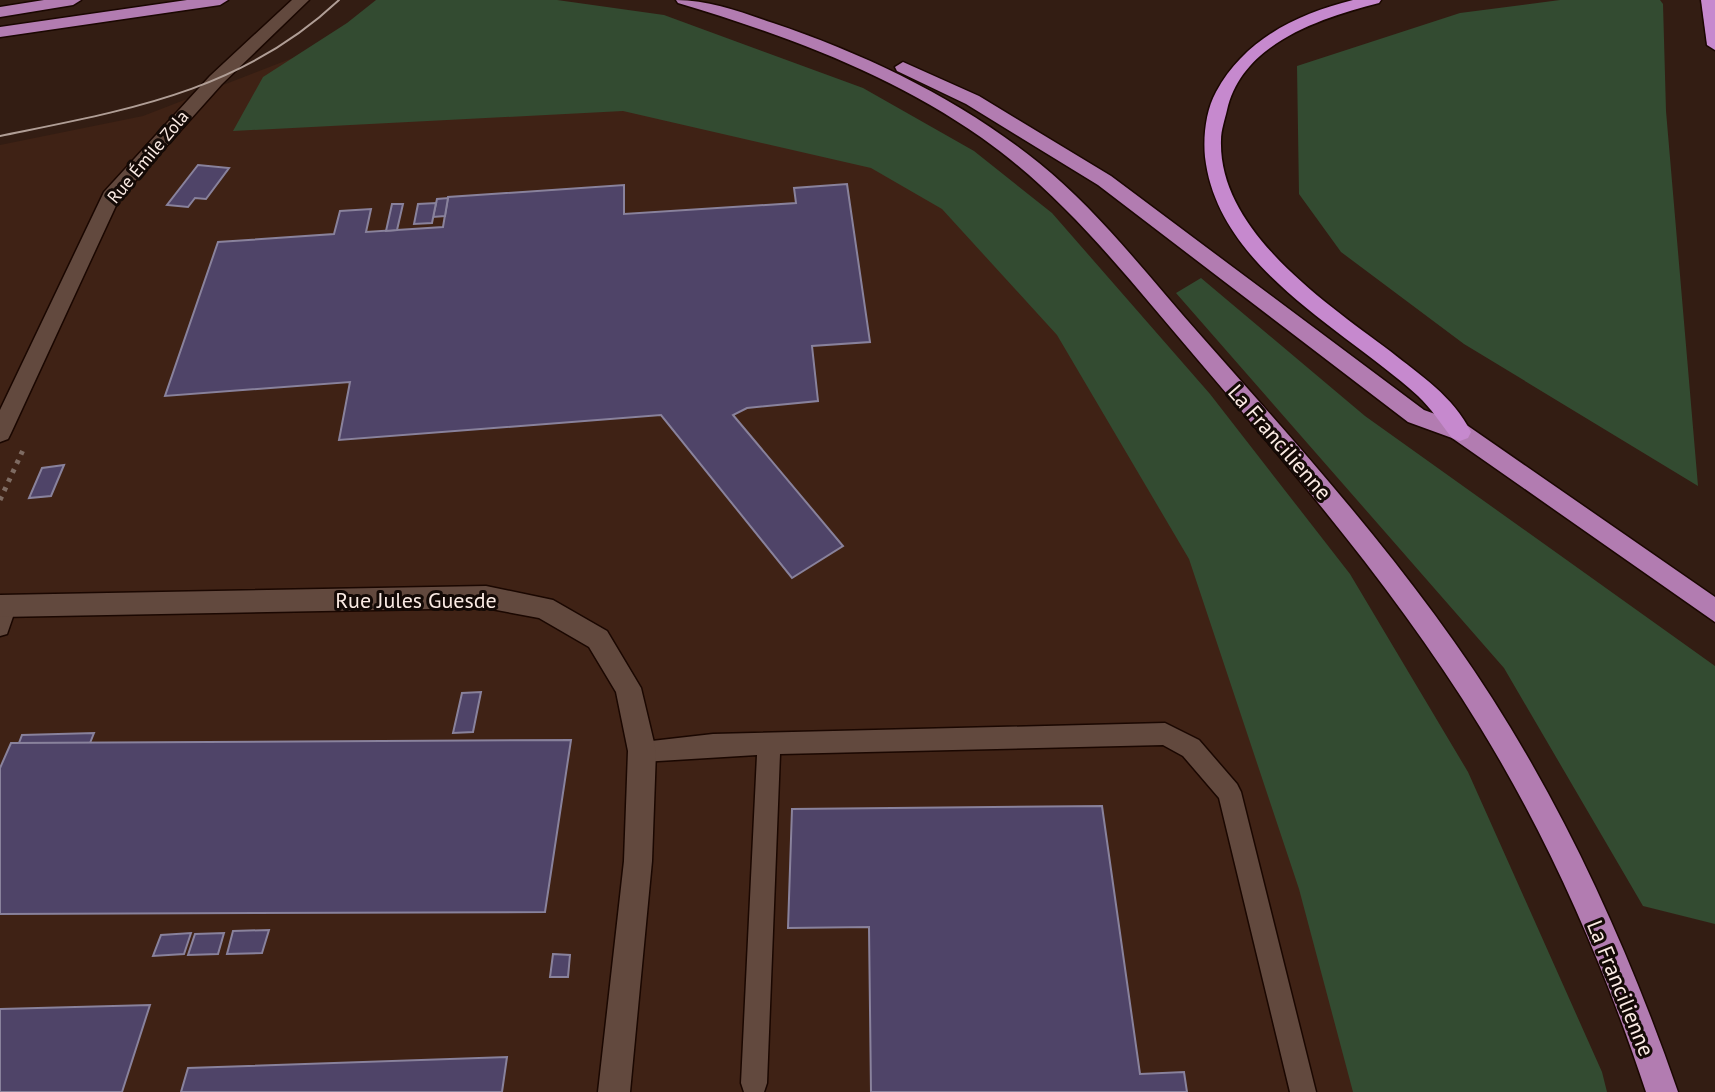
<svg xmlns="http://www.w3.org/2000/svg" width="1715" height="1092" font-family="'PT Sans',sans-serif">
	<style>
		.built { fill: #3f2215 }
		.green { fill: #334b31 }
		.building { fill: #4f4468; stroke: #89829c; stroke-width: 2 }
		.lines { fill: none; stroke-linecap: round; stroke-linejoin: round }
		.service-casing { stroke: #1a0701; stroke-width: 3 }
		.minor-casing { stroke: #1a0701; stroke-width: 3 }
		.trunk-casing { stroke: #1a0701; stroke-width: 3 }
		.motorway-casing { stroke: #1a0701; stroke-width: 3 }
		.path { stroke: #7e6b62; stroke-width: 5; stroke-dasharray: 4 6; stroke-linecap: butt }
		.service { fill: #62493e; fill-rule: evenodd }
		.minor { fill: #62493e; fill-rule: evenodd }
		.trunk { fill: #b27cb1; fill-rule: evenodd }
		.motorway { fill: #c689ce; fill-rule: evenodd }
		.tram { stroke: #b09e96; stroke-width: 2 }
		.labels { text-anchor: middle; stroke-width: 6; stroke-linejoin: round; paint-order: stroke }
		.far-street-label { font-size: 18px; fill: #fbebe4; stroke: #140a06 }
		.street-label { font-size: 22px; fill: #fbebe4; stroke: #140a06 }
	</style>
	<rect width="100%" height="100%" fill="#331d13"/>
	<path class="built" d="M442 0 996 185 1550 1092H0V145L143 116Z"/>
	<g class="green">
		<path d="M376 0H557L664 15 863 88 974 151 1052 213 1210 394 1350 574 1468 772 1602 1072 1607 1092H1353L1299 889 1189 559 1057 335 942 209 871 168 623 111 233 131 263 77 347 23Z"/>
		<path d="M1560 0H1660L1663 4 1666 111 1698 486 1464 344 1341 252 1299 194 1297 66 1460 13Z"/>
		<path d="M1201 278 1365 416 1715 666V924L1643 906 1504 668 1176 293Z"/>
	</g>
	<g class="building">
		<path d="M198 165 229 168 206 199 195 198 188 207 167 205Z"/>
		<path d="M847 184 870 342 812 346 818 401 747 408 733 415 843 546 792 578 661 415 339 440 350 382 165 396 218 242 334 234 340 211 371 209 366 232 443 227 448 197 624 185V214L796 203 794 188Z"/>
		<path d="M448 198 445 216 433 217 437 199Z"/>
		<path d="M436 203 432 223 414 224 418 204Z"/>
		<path d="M392 204H403L397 230 386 231Z"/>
		<path d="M64 465 51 496 29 498 42 468Z"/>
		<path d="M481 692 473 732 453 733 462 693Z"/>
		<path d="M94 733 90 743H19L22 735Z"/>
		<path d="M571 740 545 912 0 914V768L11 743Z"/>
		<path d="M1102 806 1140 1074 1184 1072 1187 1092H871L869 927 788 928 792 809Z"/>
		<path d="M269 930 262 953 227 954 233 931Z"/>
		<path d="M191 933 184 954 153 956 161 935Z"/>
		<path d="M224 933 218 954 188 955 195 934Z"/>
		<path d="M553 954 570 955 568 977H550Z"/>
		<path d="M150 1005 122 1092H0V1009Z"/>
		<path d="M507 1057 502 1092H181L188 1068Z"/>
	</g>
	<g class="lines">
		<g class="service-casing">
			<g id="service">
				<path d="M7 596 14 598 17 605 7 634 0 636V598Z"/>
				<path d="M1165 723 1199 740 1237 784 1241 792 1316 1092H1290L1219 798 1183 756 1163 745 780 754 767 1083 764 1092H744L741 1083 757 755 642 762 634 759 631 751 634 743 713 734Z"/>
			</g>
		</g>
		<g class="minor-casing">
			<g id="minor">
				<path d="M292 0H309L222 84 119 199 11 433 8 439 0 442V410L104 192 210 76Z"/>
				<path d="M486 586 553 600 607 631 641 688 656 751 652 861 630 1092H598L624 861 628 751 616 692 589 647 539 618 486 608 0 617V595Z"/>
			</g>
		</g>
		<g class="trunk-casing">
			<g id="trunk">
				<path d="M44 0H81L73 5 0 17V7Z"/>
				<path d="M187 0H228L220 5 0 37V27Z"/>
				<path d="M676 0C710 0 741 12 773 23 868 55 961 100 1039 163 1101 213 1150 279 1203 338 1312 461 1425 586 1510 727 1580 842 1634 965 1678 1092H1646C1604 965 1550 841 1480 727 1400 596 1298 477 1198 360 1131 282 1067 198 982 138 891 74 785 35 678 3Z"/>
				<path d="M903 62 979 96 1111 176 1424 410 1468 426 1715 597V622L1452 438 1408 422 1098 185 966 104 897 71 895 67Z"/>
			</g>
		</g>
		<g class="motorway-casing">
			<g id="motorway">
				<path d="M1353 0H1381L1379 3C1321 18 1242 43 1227 110 1225 119 1221 130 1221 140 1218 231 1326 303 1390 351 1420 375 1453 396 1471 432L1468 438 1460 441 1452 438C1441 424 1431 408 1418 396 1343 328 1218 268 1205 157 1203 136 1206 110 1216 92 1245 39 1297 14 1353 0Z"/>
				<path d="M1701 0H1715V50L1707 45Z"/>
			</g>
		</g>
		<path class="path" d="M0 500 23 450"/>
		<use href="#service" class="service"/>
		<use href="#minor" class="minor"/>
		<use href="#trunk" class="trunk"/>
		<use href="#motorway" class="motorway"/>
		<path class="tram" d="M0 136C127 110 241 92 339 0"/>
	</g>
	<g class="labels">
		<g class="far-street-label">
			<text transform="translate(148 157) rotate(-50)" y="6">Rue Émile Zola</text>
		</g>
		<g class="street-label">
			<text transform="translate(1280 442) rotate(49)" y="8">La Francilienne</text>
			<text x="416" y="608">Rue Jules Guesde</text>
			<text transform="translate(1621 988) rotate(68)" y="8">La Francilienne</text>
		</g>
	</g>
</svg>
